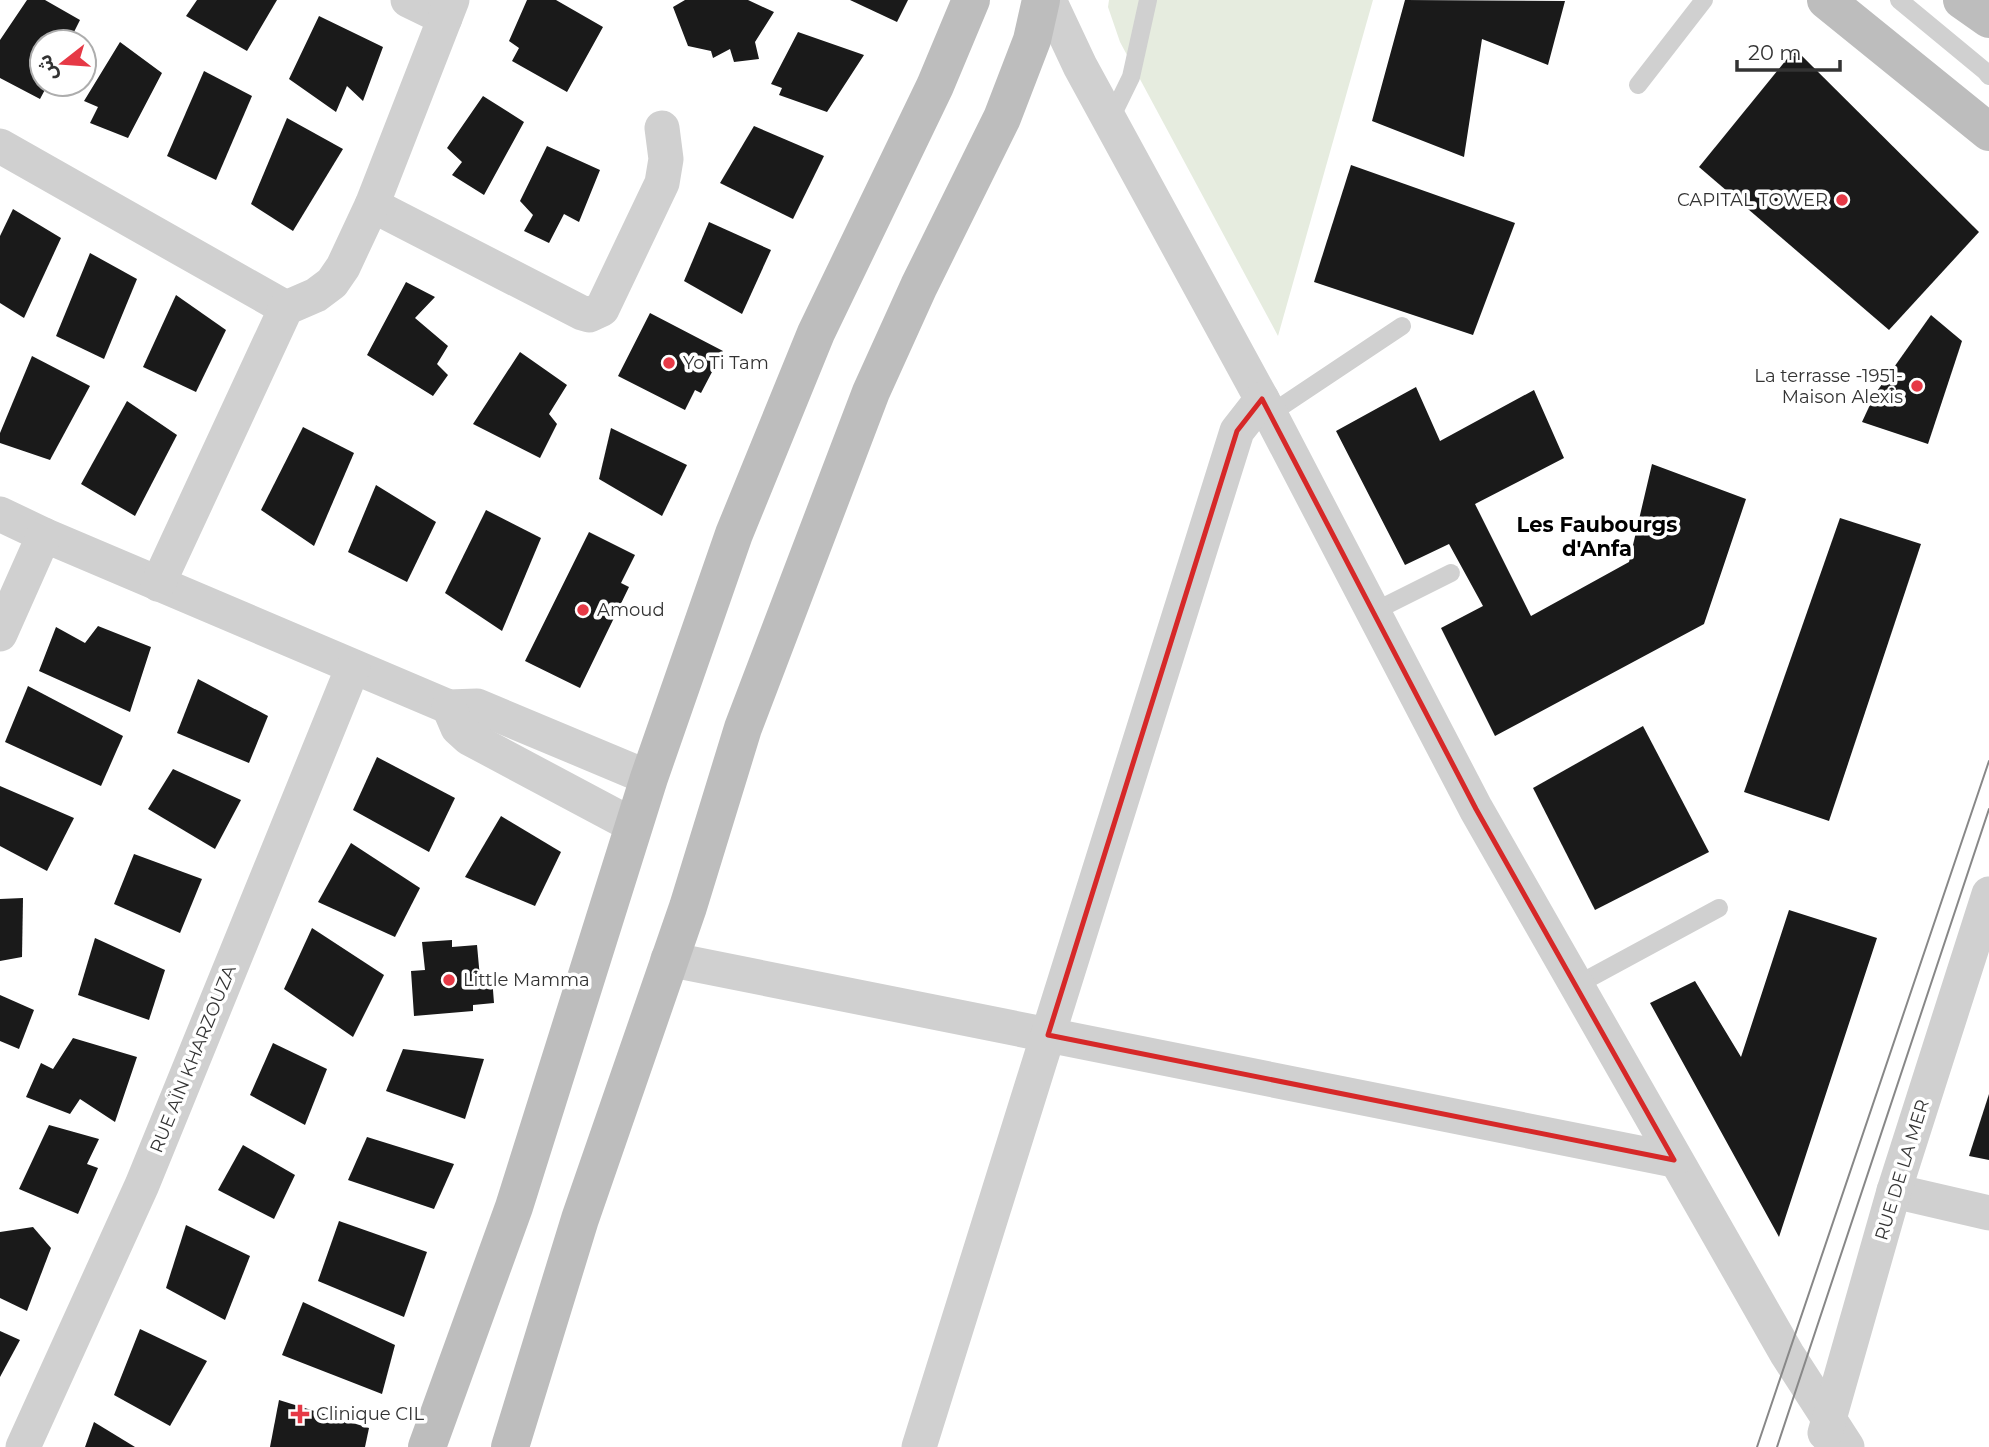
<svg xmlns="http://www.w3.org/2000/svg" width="1989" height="1447" font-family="Montserrat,'Noto Sans Arabic',sans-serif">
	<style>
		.green { fill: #e6ecdf }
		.building { fill: #1a1a1a }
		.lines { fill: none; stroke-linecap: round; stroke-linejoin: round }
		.service { stroke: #d0d0d0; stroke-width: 18 }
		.minor { stroke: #d0d0d0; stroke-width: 35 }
		.secondary { stroke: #bdbdbd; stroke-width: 38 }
		.tram { stroke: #888; stroke-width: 2 }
		.marked { fill: none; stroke: #d62828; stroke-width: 5; stroke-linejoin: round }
		.poi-dot { fill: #e63946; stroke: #fff; stroke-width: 2.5 }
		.labels { text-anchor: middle; stroke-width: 7; stroke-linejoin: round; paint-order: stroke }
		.poi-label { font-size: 18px; fill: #333; stroke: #fff; text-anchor: start }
		.street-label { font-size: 18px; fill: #333; stroke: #fff }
		.quarter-label { font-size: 21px; font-weight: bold; fill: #000; stroke: #fff }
	</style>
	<rect width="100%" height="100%" fill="#fff"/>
	<path class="green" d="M1109 0H1373L1278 336 1120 42 1108 7Z"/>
	<g class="building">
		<path d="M27 0H45L80 20 69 42H42V84H48L40 99 0 78V40Z"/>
		<path d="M197 0H277L247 51 186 16Z"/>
		<path d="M527 0H556L603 27 567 92 512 61 519 48 509 41Z"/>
		<path d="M685 0H748L774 12 755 42 759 59 734 62 730 49 713 58 711 51 688 46 673 7Z"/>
		<path d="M850 0H908L897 22Z"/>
		<path d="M1405 0 1565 1 1548 65 1482 39 1464 157 1372 121Z"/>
		<path d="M319 16 383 47 363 101 347 86 336 112 289 79Z"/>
		<path d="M798 32 864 55 827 112 779 95 782 88 771 84Z"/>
		<path d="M120 42 162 73 128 138 90 123 98 107 84 101Z"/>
		<path d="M1795 49 1979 232 1889 330 1699 167Z"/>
		<path d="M204 71 252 96 216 180 167 156Z"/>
		<path d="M483 96 524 122 484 195 452 175 462 162 447 148Z"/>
		<path d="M287 118 343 149 293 231 251 204Z"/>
		<path d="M754 126 824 156 793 219 720 183Z"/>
		<path d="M547 146 600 170 579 222 564 214 549 243 524 231 533 215 520 201Z"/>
		<path d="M1351 165 1515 223 1473 335 1314 282Z"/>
		<path d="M13 209 61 238 24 318 0 303V236Z"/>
		<path d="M709 222 771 250 742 314 684 281Z"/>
		<path d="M90 253 137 279 104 359 56 336Z"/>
		<path d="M406 282 435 297 415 318 448 346 437 364 448 375 433 396 367 355Z"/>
		<path d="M176 295 226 330 196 392 143 367Z"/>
		<path d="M650 313 723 351 701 393 695 390 685 410 618 376Z"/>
		<path d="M1931 315 1962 341 1928 444 1862 422 1875 394Z"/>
		<path d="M520 352 567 385 549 414 557 424 540 458 473 424Z"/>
		<path d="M32 356 90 386 50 460 0 443V433Z"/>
		<path d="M1416 387 1440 441 1534 390 1564 458 1475 504 1531 616 1629 562 1652 464 1746 499 1704 624 1495 736 1441 628 1483 606 1449 544 1405 565 1336 431Z"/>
		<path d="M127 401 177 435 135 516 81 484Z"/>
		<path d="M303 427 354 453 314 546 261 510Z"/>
		<path d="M611 428 687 465 662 516 599 479Z"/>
		<path d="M376 485 436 522 407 582 348 552Z"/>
		<path d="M486 510 541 538 502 631 445 593Z"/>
		<path d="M1840 518 1921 544 1829 821 1744 792Z"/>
		<path d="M589 532 635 555 621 583 629 587 580 688 525 661Z"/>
		<path d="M98 626 151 647 130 712 39 671 56 627 85 643Z"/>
		<path d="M198 679 268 716 249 763 177 733Z"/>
		<path d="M28 686 123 736 101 786 5 742Z"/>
		<path d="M1643 726 1709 852 1595 910 1533 788Z"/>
		<path d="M377 757 455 798 429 852 353 810Z"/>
		<path d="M173 769 241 800 215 849 148 809Z"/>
		<path d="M0 786 74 818 47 871 0 846Z"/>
		<path d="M501 816 561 852 535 906 465 877Z"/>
		<path d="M351 843 420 888 395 937 318 902Z"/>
		<path d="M134 854 202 879 180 933 114 904Z"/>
		<path d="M23 898 22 957 0 961V899Z"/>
		<path d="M1789 910 1877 938 1779 1237 1650 1003 1695 981 1741 1057Z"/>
		<path d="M312 928 384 975 353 1037 284 989Z"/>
		<path d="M95 938 165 970 149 1020 78 995Z"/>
		<path d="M452 940V947L477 945 480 978 492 977 494 1003 473 1005V1011L414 1016 411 971 425 970 422 942Z"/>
		<path d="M0 995 34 1010 19 1049 0 1041Z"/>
		<path d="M73 1038 137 1057 115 1122 80 1099 70 1114 26 1097 41 1063 53 1069Z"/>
		<path d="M273 1043 327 1069 305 1125 250 1095Z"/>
		<path d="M403 1049 484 1059 465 1119 386 1091Z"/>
		<path d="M1989 1094V1160L1969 1156Z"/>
		<path d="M49 1125 99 1139 87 1164 98 1168 78 1214 19 1189Z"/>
		<path d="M367 1137 454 1164 434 1209 348 1180Z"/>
		<path d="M243 1145 295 1175 274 1219 218 1190Z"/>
		<path d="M339 1221 427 1252 404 1317 318 1281Z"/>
		<path d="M186 1225 250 1256 225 1320 166 1288Z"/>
		<path d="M33 1227 51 1248 27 1311 0 1298V1232Z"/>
		<path d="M303 1302 395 1345 382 1394 282 1355Z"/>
		<path d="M140 1329 207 1361 170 1426 114 1395Z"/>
		<path d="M0 1331 20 1340 0 1377Z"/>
		<path d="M279 1400 369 1428 365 1447H270Z"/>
		<path d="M94 1422 135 1447H85Z"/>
	</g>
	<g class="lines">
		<g class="service">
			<path d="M1899 0 1985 71 1989 76"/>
			<path d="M1638 85 1704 0"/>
			<path d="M1110 120 1131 77 1148 0"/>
			<path d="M1270 414 1402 326"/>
			<path d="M1373 612 1451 573"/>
			<path d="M1575 986 1719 908"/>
		</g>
		<g class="minor">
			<path d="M408 0 445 18"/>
			<path d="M1049 0 1080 66 1270 414 1476 809 1787 1354 1847 1447"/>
			<path d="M0 146 286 308"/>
			<path d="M372 205 582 313 589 315 602 309 662 183 666 159 662 128"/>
			<path d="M0 514 44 535 449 707 477 706 649 778"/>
			<path d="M158 584 286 308 316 295 332 283 343 267 372 205 452 0"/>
			<path d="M0 634 44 535"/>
			<path d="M449 707 458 728 469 738 634 826"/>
			<path d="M668 959 1674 1160"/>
			<path d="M1894 1191 1989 1213"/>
			<path d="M1825 1433 1894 1191 1989 894"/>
			<path d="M23 1447 142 1185 353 667"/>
			<path d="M919 1447 1237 431 1262 399"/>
		</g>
		<g class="secondary">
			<path d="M1826 0 1989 132"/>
			<path d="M1962 0 1989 19"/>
			<path d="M427 1447 514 1207 649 778 734 534 816 333 935 86 971 0"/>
			<path d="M510 1447 580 1219 688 907 743 728 871 392 919 286 1002 118 1032 40 1041 0"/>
		</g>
		<g class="tram">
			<path d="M1757 1447 1989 761"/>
			<path d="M1777 1447 1989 809"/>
		</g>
	</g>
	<path class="marked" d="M1262 399 1476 809 1674 1160 1048 1035 1237 431Z"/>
	<g class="poi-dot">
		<circle cx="1842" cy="200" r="7"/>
		<circle cx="669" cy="363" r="7"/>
		<circle cx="1917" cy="386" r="7"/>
		<circle cx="583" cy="610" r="7"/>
		<circle cx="449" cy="980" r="7"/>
		<path d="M296.5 1403.5h7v7h7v7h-7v7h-7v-7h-7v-7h7z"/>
	</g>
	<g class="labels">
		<g class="poi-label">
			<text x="1828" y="206" text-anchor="end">CAPITAL TOWER</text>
			<text x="683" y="369">Yo Ti Tam</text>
			<text x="1903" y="382" text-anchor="end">La terrasse -1951-<tspan x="1903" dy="21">Maison Alexis</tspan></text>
			<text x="597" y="616">Amoud</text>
			<text x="463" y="986">Little Mamma</text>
			<text x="316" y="1420">Clinique CIL</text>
		</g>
		<g class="street-label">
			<text transform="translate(193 1059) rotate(-68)" y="6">RUE AÏN KHARZOUZA</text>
			<text transform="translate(1902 1170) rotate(-73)" y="6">RUE DE LA MER</text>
		</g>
		<g class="quarter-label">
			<text x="1597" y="532">Les Faubourgs<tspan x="1597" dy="24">d'Anfa</tspan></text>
		</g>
	</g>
	<g transform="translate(63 63) rotate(253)"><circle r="33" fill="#ffffff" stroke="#adadad" stroke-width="2"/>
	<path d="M0-5L12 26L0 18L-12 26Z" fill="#e63946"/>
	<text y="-10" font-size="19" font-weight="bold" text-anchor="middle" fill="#333333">ش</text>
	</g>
	<path d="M1737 60v10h103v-10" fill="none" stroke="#333333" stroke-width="3.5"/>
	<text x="1748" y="60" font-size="21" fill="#333333" stroke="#ffffff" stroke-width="5" paint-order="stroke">20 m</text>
</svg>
